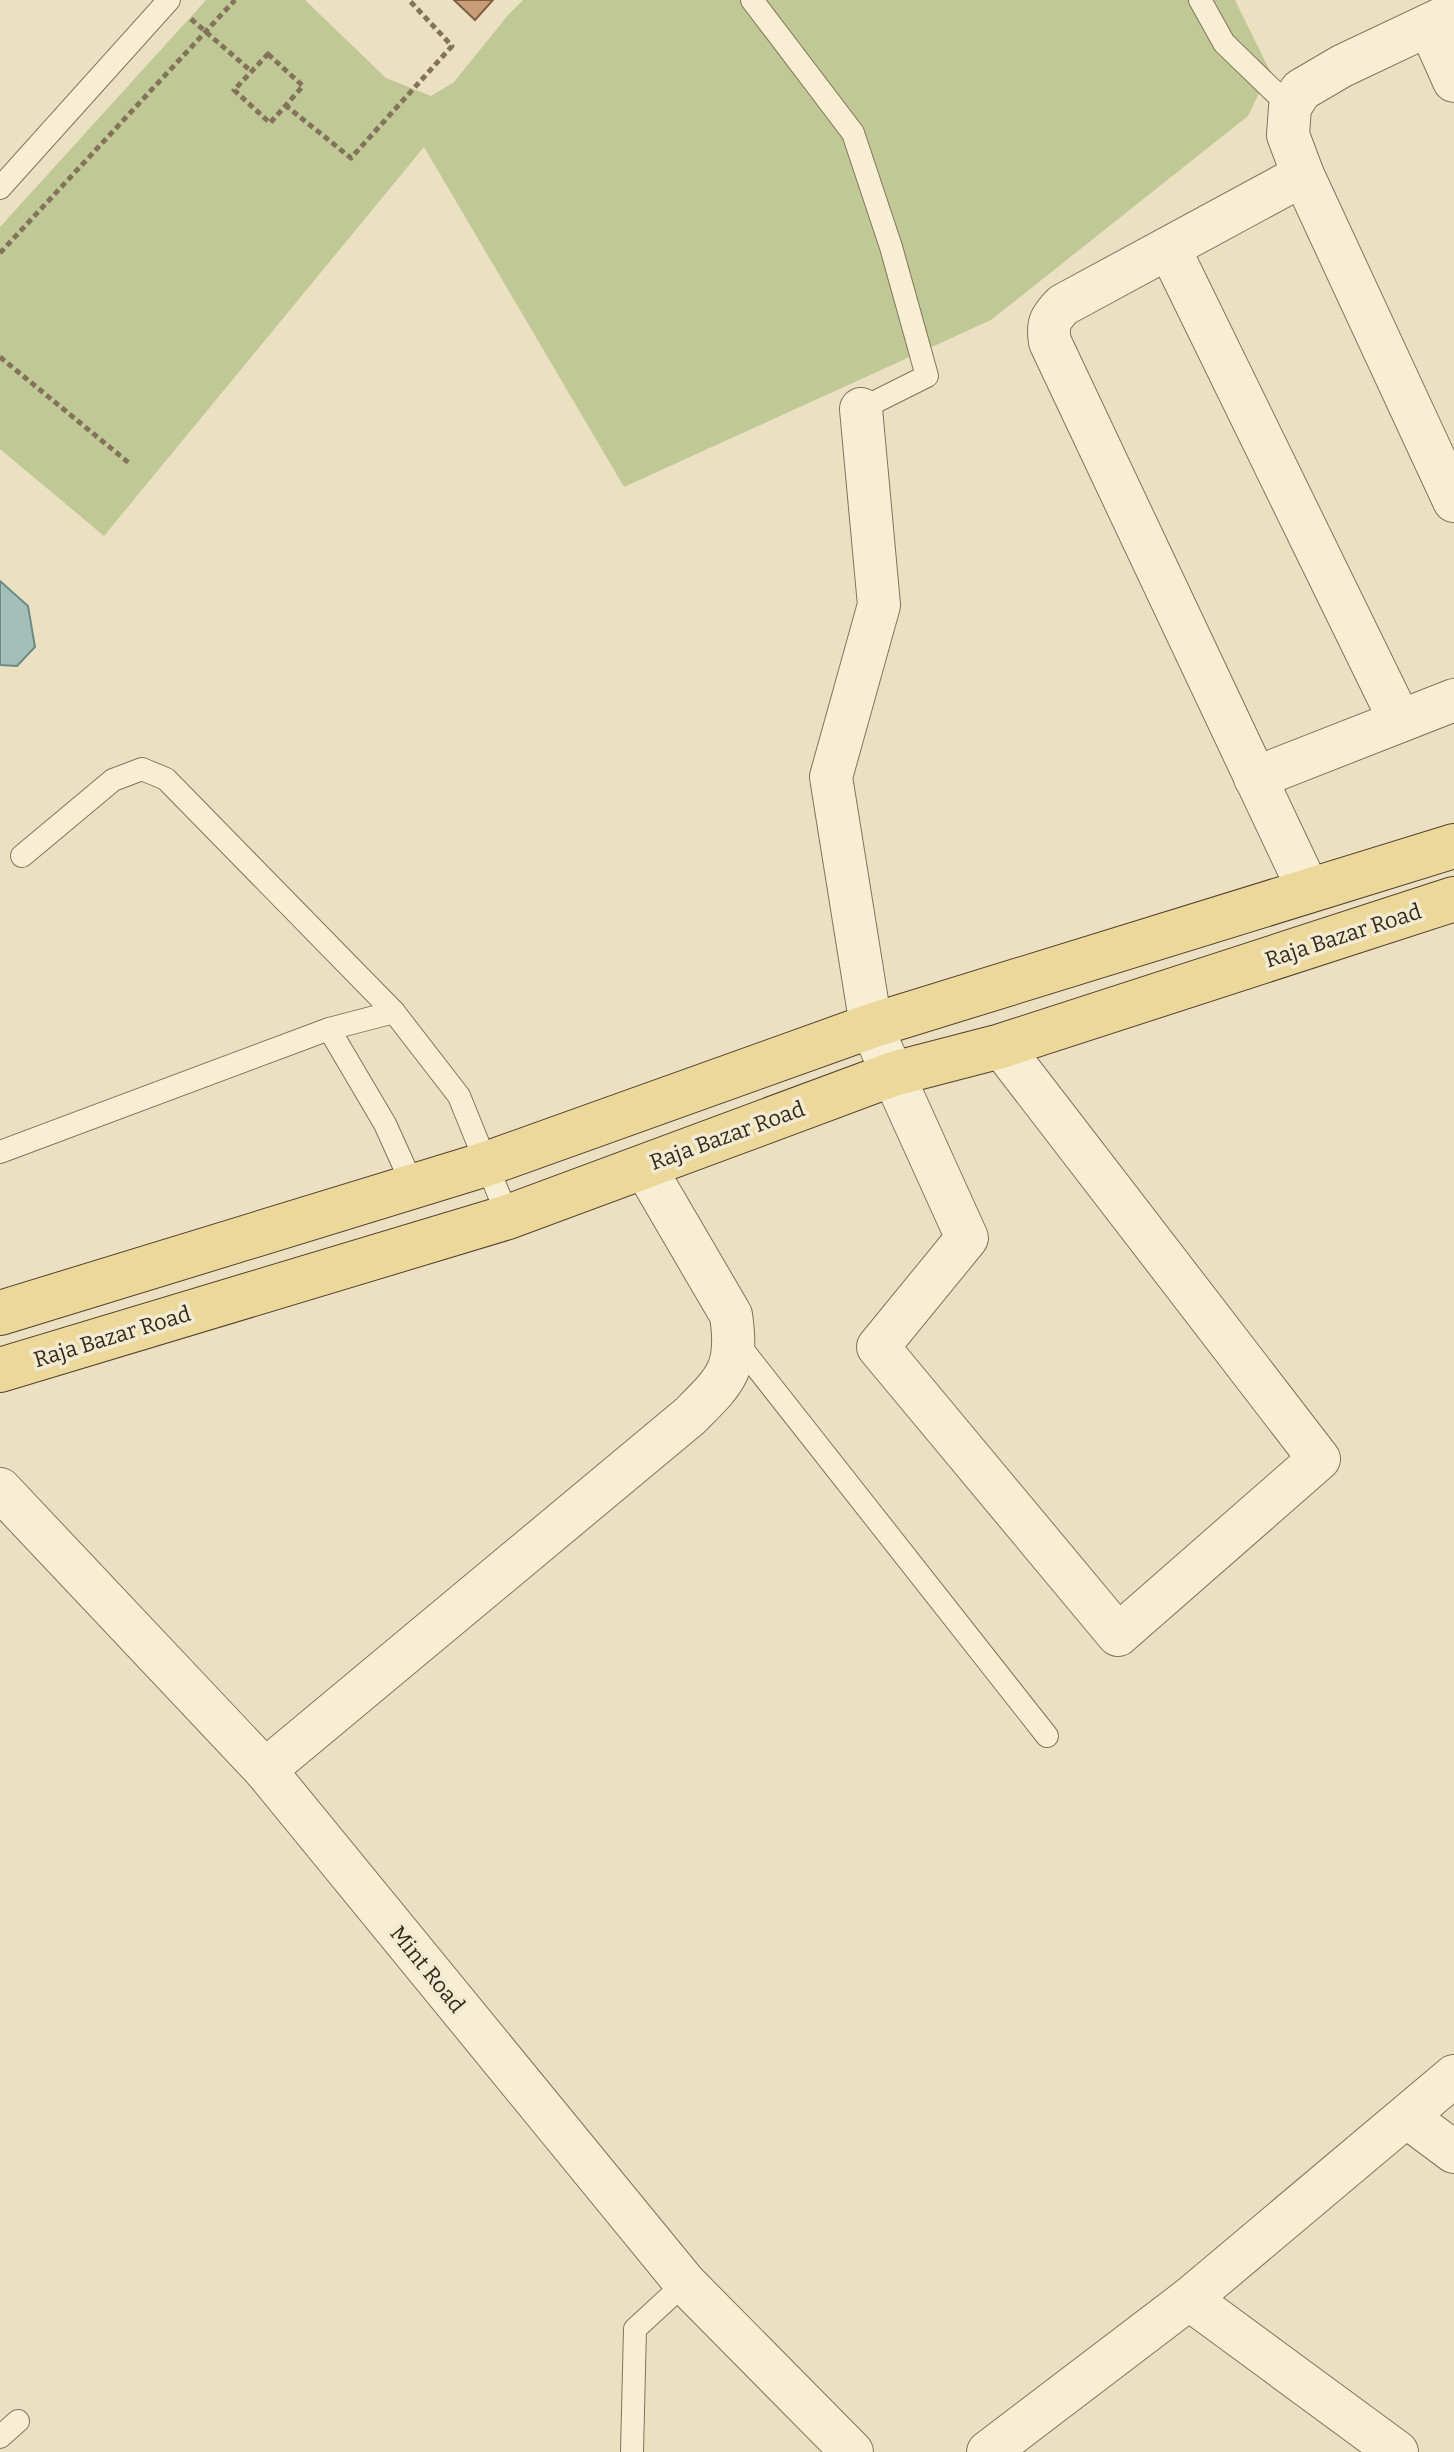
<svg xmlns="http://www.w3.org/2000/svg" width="1454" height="2452" font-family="Bitter,serif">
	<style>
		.green { fill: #c0c996 }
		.water { fill: #a4beb8; stroke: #6c8b85; stroke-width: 2 }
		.building { fill: #c89e79; stroke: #825e41; stroke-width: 2 }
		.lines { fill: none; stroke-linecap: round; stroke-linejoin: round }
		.lane-casing { stroke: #84735a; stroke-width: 24 }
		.street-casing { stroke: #84735a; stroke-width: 44 }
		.primary-casing { stroke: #52412e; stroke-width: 46 }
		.path { stroke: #84735a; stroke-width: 5; stroke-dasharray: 6 4; stroke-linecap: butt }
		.lane { stroke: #f7eed4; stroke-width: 22 }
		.street { stroke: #f7eed4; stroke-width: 42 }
		.primary { stroke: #edd89b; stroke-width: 44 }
		.labels { text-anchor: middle; stroke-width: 7; stroke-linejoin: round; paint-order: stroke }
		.street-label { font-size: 22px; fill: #342a1d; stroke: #f3ebd1 }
	</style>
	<rect width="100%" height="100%" fill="#ebe1c2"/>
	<path class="green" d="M206 0H305L386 78 431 96 454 82 508 15 523 0H1235L1270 71 1248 116 991 320 624 487 424 147 104 536 0 449V227Z"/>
	<path class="water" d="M0 581 28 606 35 647 17 666 0 665Z"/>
	<path class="building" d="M454 0H493L475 20Z"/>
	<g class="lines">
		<g class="lane-casing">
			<g id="lane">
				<path d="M752 0 853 133 891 247 927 376 861 409"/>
				<path d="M1200 0 1224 43 1290 107"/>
				<path d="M0 188 169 0"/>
				<path d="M22 856 113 780 142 769 166 779 394 1012"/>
				<path d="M329 1029 385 1124 413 1186"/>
				<path d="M0 1152 329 1029 394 1012 459 1096 508 1217"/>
				<path d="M735 1340 1047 1736"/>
				<path d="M0 2437 18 2421"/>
				<path d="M632 2452 635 2329 685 2283"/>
			</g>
		</g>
		<g class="street-casing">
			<g id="street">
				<path d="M1454 13 1342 66 1301 90 1290 107 1288 135 1303 175 1454 501"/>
				<path d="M1429 25 1454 81"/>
				<path d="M1303 175 1063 305C1050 318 1047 324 1050 342L1308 889"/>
				<path d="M1169 248 1400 721"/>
				<path d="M861 409 879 605 831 777 871 1026 967 1238 878 1347 1118 1635 1319 1459 1001 1046"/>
				<path d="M1255 778 1454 700"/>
				<path d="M0 1489 265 1770 685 2283 852 2452"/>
				<path d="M265 1770 690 1416C726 1380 739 1369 731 1315L644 1166"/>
				<path d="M1407 2117 1454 2152"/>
				<path d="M1189 2299 1397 2452"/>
				<path d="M988 2452 1189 2299 1454 2076"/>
			</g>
		</g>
		<g class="primary-casing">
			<g id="primary">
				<path d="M0 1313 486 1164 871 1026 1454 846"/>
				<path d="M0 1370 508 1217 893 1074 1001 1046 1454 899"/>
			</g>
		</g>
		<g class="path">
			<path d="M191 19 251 71"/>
			<path d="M268 54 303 86 270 123 234 90Z"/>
			<path d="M285 105 351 158 452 46 409 0"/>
			<path d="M0 253 235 0"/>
			<path d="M0 357 129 463"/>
		</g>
		<use href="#lane" class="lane"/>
		<use href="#street" class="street"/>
		<use href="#primary" class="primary"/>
	</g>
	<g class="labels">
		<g class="street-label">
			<text transform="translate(1343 935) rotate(-18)" y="8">Raja Bazar Road</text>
			<text transform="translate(727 1135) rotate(-20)" y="8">Raja Bazar Road</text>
			<text transform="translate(112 1336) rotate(-17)" y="8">Raja Bazar Road</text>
			<text transform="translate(428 1969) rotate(51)" y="8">Mint Road</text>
		</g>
	</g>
</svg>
